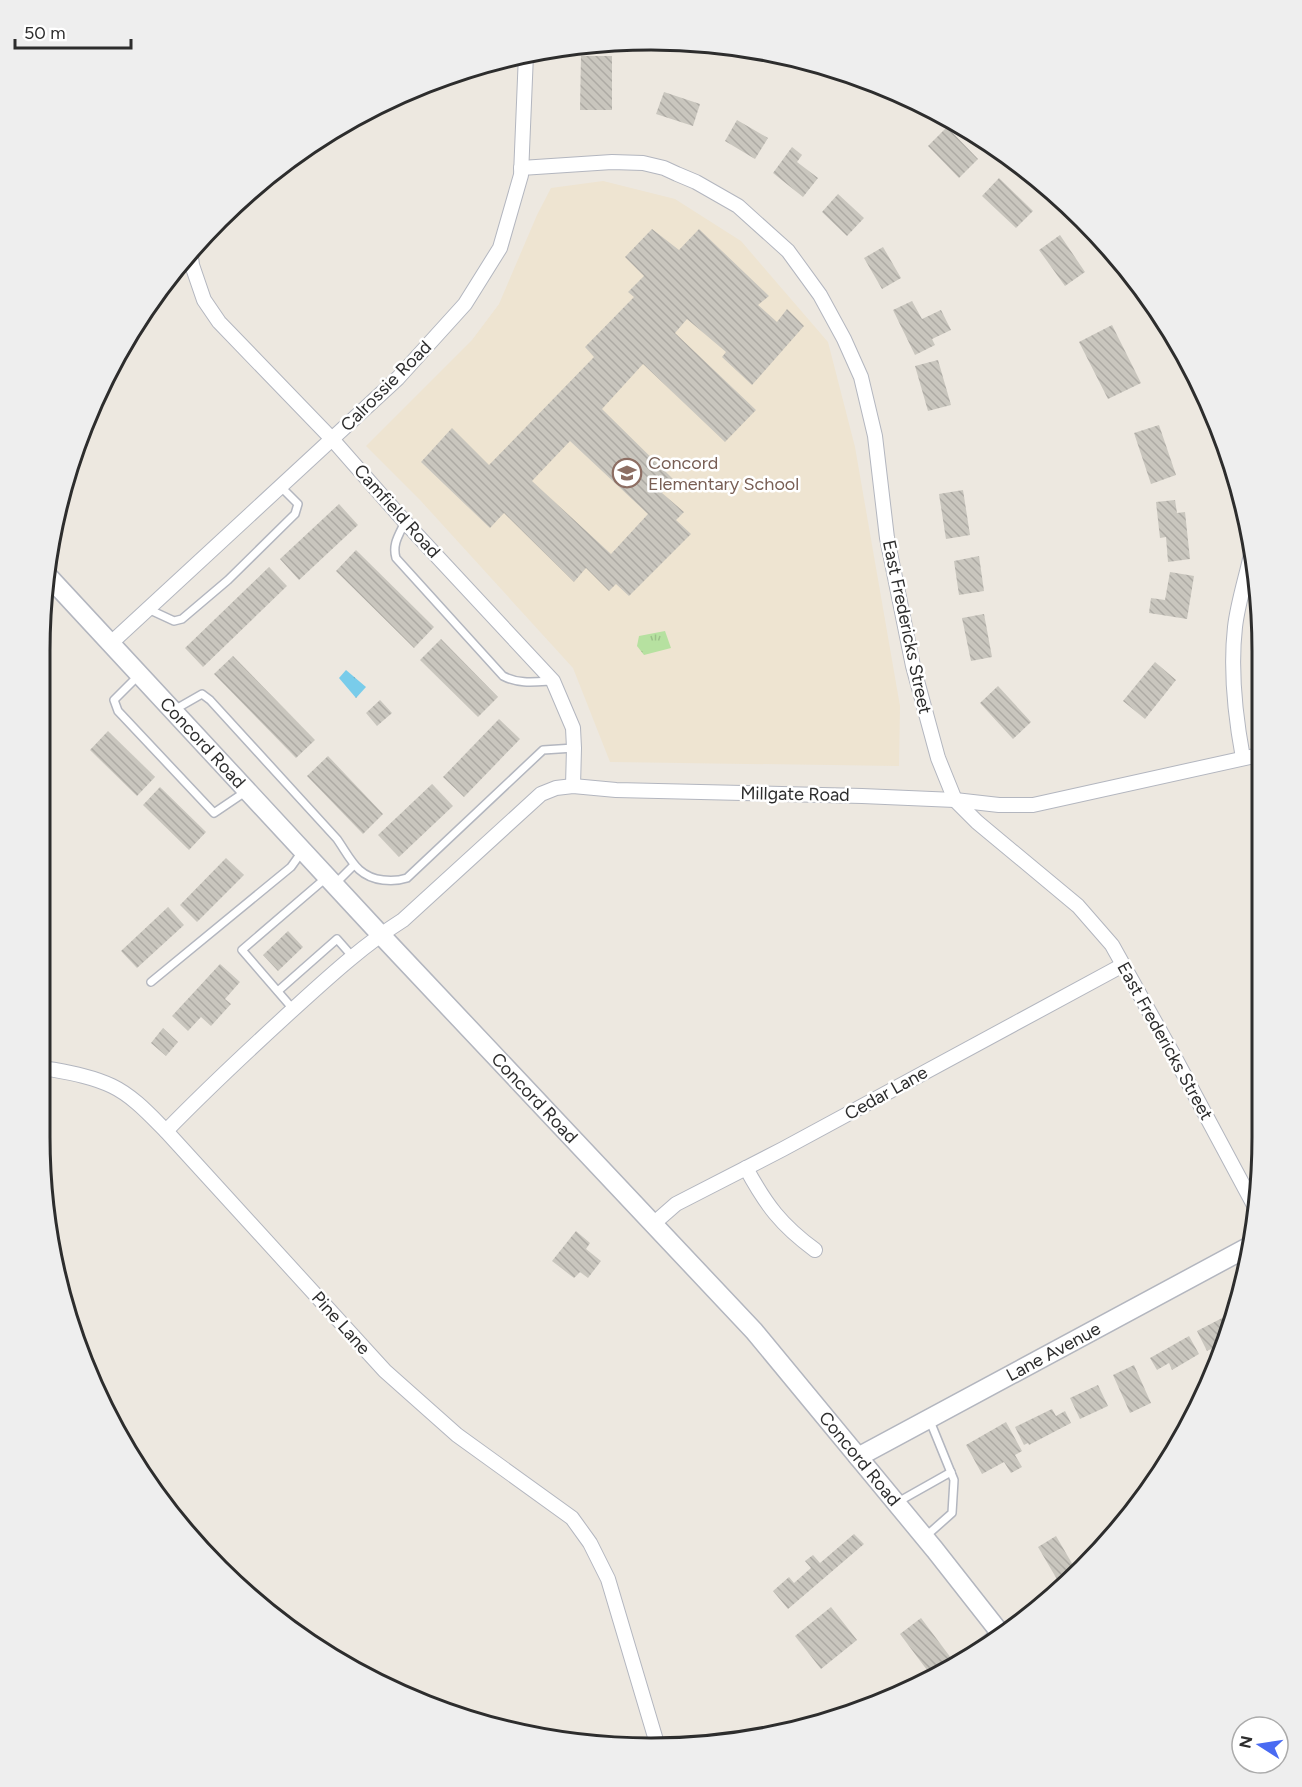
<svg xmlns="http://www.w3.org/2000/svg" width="1302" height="1787" font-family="Figtree,sans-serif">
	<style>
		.education { fill: #eee4d1 }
		.park { fill: url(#park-tufts) }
		.water { fill: url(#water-ripples) }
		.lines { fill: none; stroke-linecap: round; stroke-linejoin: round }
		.stream { stroke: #79ccea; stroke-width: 4.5 }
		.building { fill: url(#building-back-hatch); fill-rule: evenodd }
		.lane-casing { stroke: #b3b6bf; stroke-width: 10 }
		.street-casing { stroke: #b3b6bf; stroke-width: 16 }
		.secondary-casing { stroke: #b3b6bf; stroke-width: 21 }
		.lane { stroke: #fff; stroke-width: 7 }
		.street { stroke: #fff; stroke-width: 14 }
		.secondary { stroke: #fff; stroke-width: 18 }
		.labels { text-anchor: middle; stroke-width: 5; stroke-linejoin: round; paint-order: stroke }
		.street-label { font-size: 18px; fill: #2d2d2d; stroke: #fff }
		.education-label { font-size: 18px; fill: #785e54; stroke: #fff; text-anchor: start }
		.rim { fill: none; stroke: #2d2d2d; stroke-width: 3 }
	</style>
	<defs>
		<pattern id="park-tufts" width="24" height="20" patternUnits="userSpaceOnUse" patternTransform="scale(1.5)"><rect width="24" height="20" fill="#b6e1a0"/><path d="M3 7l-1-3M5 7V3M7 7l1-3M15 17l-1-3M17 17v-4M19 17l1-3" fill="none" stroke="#9dc18a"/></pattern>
		<pattern id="water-ripples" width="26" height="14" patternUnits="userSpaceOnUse" patternTransform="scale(1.5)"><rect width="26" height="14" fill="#79ccea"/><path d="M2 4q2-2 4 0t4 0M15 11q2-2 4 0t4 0" fill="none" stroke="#64a6be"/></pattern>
		<pattern id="building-back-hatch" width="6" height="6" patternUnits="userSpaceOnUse" patternTransform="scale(1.5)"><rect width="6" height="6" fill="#c9c6be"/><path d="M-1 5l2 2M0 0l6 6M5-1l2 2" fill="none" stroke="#adaaa4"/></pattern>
	</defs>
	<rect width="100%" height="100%" fill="#ede8e0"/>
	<path class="education" d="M603 181 675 199 741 241 828 342 855 447 900 706 899 766 610 762 573 668 420 500 366 446 472 340 499 304 537 215 551 188Z"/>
	<path class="park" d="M665 631 671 648 644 655 637 646 639 636Z"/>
	<path class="water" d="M346 670 366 687 356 698 339 678Z"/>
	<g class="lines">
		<path class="stream" d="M1258 632 1257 665 1258 676"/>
	</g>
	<g class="building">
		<path d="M604 41V45L586 46V44Z"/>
		<path d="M581 56H612V110H580Z"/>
		<path d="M664 92 700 104 693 126 656 114Z"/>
		<path d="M912 100 930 109 923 115Z"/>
		<path d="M737 120 768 138 755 159 725 141Z"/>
		<path d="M947 127 978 159 959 178 928 146Z"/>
		<path d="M792 147 802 155 797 162 818 178 803 197 773 173Z"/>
		<path d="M999 178 1033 211 1016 228 982 196Z"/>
		<path d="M838 194 864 218 847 236 822 212Z"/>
		<path d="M652 229 679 250 699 229 769 296 758 305 777 322 787 309 804 326 752 385 722 357 726 352 687 319 675 333 756 410 725 442 643 364 602 409 673 479 662 493 684 512 676 520 691 534 629 596 616 584 609 591 586 568 574 582 504 513 490 528 421 462 452 428 489 465 594 357 585 347 634 297 628 292 644 276 625 257ZM570 441 648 514 611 554 532 481Z"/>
		<path d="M1060 235 1085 272 1065 286 1039 250Z"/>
		<path d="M883 247 901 278 882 289 864 258Z"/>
		<path d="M912 301 922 319 941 310 951 330 932 339 935 345 915 355 893 310Z"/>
		<path d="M1112 325 1141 383 1108 399 1079 342Z"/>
		<path d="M938 360 951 405 928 411 915 366Z"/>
		<path d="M1159 425 1176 475 1151 484 1134 433Z"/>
		<path d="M963 490 970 535 946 539 939 494Z"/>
		<path d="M1175 500 1177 513 1185 512 1190 559 1168 562 1166 537 1160 538 1156 502Z"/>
		<path d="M339 504 358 525 299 580 280 559Z"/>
		<path d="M356 550 434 627 414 648 336 571Z"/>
		<path d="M979 556 984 591 959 595 954 561Z"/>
		<path d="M269 567 287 586 203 667 185 648Z"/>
		<path d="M1170 572 1194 576 1187 619 1149 613 1151 598 1165 600Z"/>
		<path d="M984 614 992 657 971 661 962 618Z"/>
		<path d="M441 639 498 697 478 717 420 660Z"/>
		<path d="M233 656 315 740 296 758 214 674Z"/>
		<path d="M1155 662 1176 680 1145 719 1123 701Z"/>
		<path d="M998 686 1031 722 1013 739 980 703Z"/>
		<path d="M380 700 392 713 377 726 366 713Z"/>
		<path d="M499 719 520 739 464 797 443 777Z"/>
		<path d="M108 731 155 777 137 796 90 750Z"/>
		<path d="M328 756 383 814 363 834 307 776Z"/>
		<path d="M432 784 453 806 399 857 378 835Z"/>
		<path d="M160 787 206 832 189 850 143 805Z"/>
		<path d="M226 858 244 875 197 922 180 905Z"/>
		<path d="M168 907 184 925 137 968 121 951Z"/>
		<path d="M288 931 303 947 278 971 263 955Z"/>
		<path d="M220 964 240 982 225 999 231 1004 211 1026 201 1017 188 1031 172 1016Z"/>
		<path d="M163 1028 178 1042 166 1056 151 1043Z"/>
		<path d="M576 1231 590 1243 586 1249 601 1261 588 1278 580 1272 574 1278 552 1261Z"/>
		<path d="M1228 1315 1231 1322 1220 1347 1219 1345 1207 1351 1197 1331Z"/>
		<path d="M1189 1336 1199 1354 1172 1370 1169 1363 1157 1370 1150 1358Z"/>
		<path d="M1134 1365 1151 1403 1130 1413 1113 1375Z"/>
		<path d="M1098 1385 1108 1406 1080 1419 1070 1398Z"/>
		<path d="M1052 1409 1056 1416 1065 1411 1071 1423 1029 1445 1028 1443 1024 1445 1015 1427Z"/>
		<path d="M1006 1422 1022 1451 1015 1455 1022 1467 1011 1473 1004 1462 982 1474 966 1445Z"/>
		<path d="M854 1534 864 1544 788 1609 773 1591 789 1577 794 1583 811 1568 805 1561 813 1555 820 1563Z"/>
		<path d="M1056 1536 1077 1572 1061 1586 1038 1547Z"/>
		<path d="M831 1607 857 1640 821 1669 795 1636Z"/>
		<path d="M921 1618 951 1658 930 1674 900 1634Z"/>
	</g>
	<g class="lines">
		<g class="lane-casing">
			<g id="lane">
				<path d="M405 522C399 535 392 544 396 558L503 676C518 684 534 682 551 681"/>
				<path d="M148 609 174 621 182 619 228 580 295 514 298 504 281 487"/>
				<path d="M138 676 114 700 118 711 214 813 245 792"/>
				<path d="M174 710 202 694 210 700 337 839C351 859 357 877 383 880 392 881 398 881 407 878L543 750 574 748"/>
				<path d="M335 884 354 865"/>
				<path d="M151 982 291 867 301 853"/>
				<path d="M278 991 337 939 352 956"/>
				<path d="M293 1009 242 950 327 877"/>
				<path d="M896 1503 951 1472"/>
				<path d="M925 1537 952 1513 954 1480 930 1421"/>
				<path d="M968 1654 996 1632"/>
			</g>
		</g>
		<g class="street-casing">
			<g id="street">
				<path d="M521 168 612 162 643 163 664 168 677 174 696 182 738 206 788 251 820 295 844 339 861 377 875 436 887 538 913 666 938 758 955 800 977 822 1078 906 1112 945 1174 1056 1256 1209"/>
				<path d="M190 249 192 265 204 300 219 322 332 439 405 522 553 681 573 728 574 748 573 786"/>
				<path d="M110 644 398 378 465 304 500 248 521 175 526 54"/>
				<path d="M1243 758C1235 715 1230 671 1235 627 1238 601 1247 575 1252 550"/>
				<path d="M39 1067C64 1072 89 1075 112 1086 133 1096 150 1115 166 1131L385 1371 457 1435 572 1518 590 1543 608 1579 658 1747"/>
				<path d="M166 1131C209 1087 254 1045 299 1004 332 974 365 944 403 920L541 794 556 788 573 786 616 790 862 796 955 800 999 805H1033L1259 755"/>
				<path d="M746 1168C766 1205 781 1225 815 1250"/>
				<path d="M652 1225 676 1204 783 1149 1123 965"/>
			</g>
		</g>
		<g class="secondary-casing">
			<g id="secondary">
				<path id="s1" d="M49 577 380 934 754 1331 935 1550 1001 1634"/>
				<path id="s2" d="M858 1457 1250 1246"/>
			</g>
		</g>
		<use href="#lane" class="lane"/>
		<use href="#street" class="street"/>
		<use href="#secondary" class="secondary"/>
	</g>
	<defs>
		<g id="school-ring" transform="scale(1.5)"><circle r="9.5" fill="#fff" stroke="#8d6e63" stroke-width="1.5"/><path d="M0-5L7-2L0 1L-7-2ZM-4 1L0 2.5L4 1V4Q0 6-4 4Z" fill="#8d6e63"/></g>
	</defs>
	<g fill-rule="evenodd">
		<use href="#school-ring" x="627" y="473"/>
	</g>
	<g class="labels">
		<g class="street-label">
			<text transform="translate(386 386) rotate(-45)" y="6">Calrossie Road</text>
			<text transform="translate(397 511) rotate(48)" y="6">Camfield Road</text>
			<text transform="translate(907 627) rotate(78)" y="6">East Fredericks Street</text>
			<text dy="6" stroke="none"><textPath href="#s1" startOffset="226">Concord Road</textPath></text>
			<text transform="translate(795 794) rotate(1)" y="6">Millgate Road</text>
			<text transform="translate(1165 1041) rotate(61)" y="6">East Fredericks Street</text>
			<text transform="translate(886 1093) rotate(-29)" y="6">Cedar Lane</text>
			<text dy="6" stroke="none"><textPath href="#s1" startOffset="712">Concord Road</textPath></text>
			<text transform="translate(341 1323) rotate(48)" y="6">Pine Lane</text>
			<text dy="6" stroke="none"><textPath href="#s2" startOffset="222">Lane Avenue</textPath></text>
			<text dy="6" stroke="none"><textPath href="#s1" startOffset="1198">Concord Road</textPath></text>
		</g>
		<g class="education-label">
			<text x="648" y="469">Concord<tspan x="648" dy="21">Elementary School</tspan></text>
		</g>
	</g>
	<path d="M0 0H1302V1787H0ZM651 50H651A601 601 0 0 1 1252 651V1137A601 601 0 0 1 651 1738H651A601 601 0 0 1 50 1137V651A601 601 0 0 1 651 50Z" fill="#eee" fill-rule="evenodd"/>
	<path class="rim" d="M651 50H651A601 601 0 0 1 1252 651V1137A601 601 0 0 1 651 1738H651A601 601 0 0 1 50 1137V651A601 601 0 0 1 651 50Z"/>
	<g transform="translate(1260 1745) rotate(282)"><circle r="28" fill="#ffffff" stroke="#ababab" stroke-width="1.5"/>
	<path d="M0-4.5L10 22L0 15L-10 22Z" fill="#496af2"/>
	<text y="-9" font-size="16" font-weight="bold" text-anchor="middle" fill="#2d2d2d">N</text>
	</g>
	<path d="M15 39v9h116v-9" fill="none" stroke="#2d2d2d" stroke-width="3"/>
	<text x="24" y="39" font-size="18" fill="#2d2d2d" stroke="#ffffff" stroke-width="4.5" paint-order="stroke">50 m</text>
</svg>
